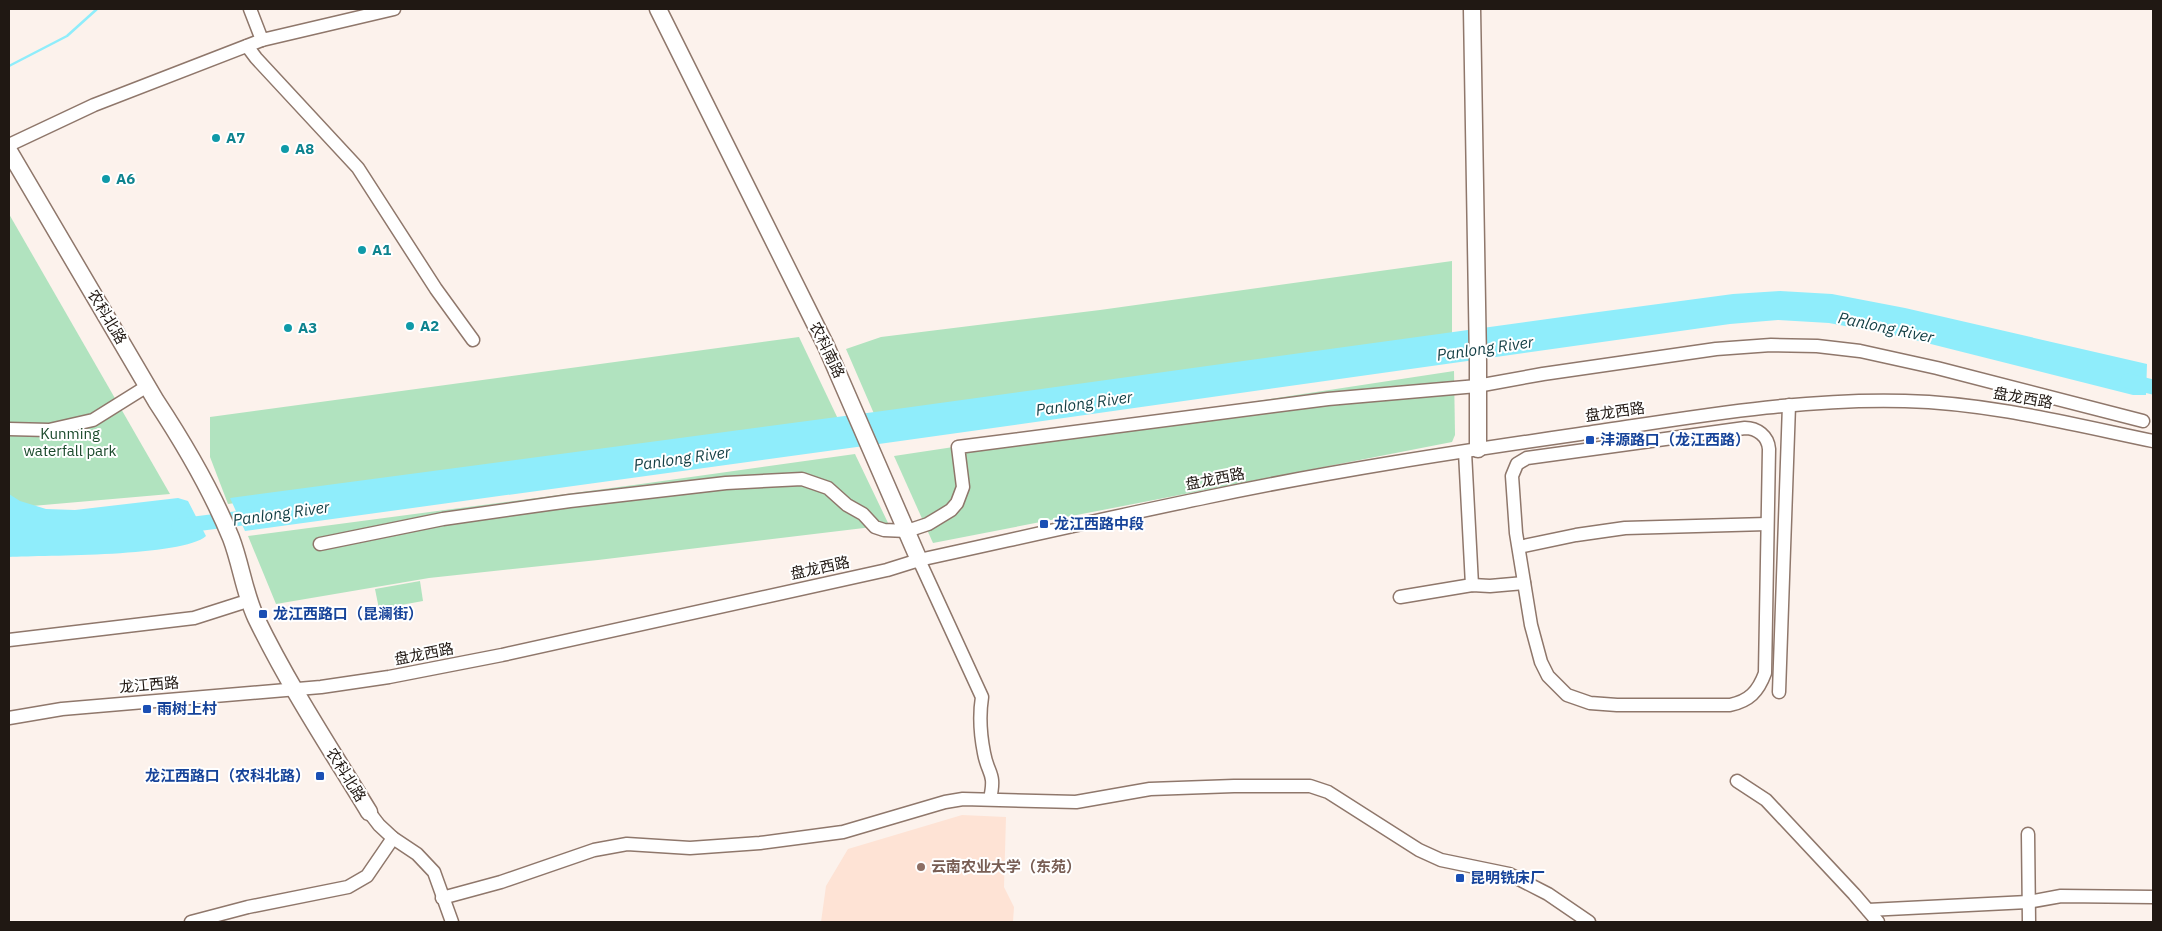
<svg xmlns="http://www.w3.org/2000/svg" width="2162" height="931" font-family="'IBM Plex Sans','Noto Sans SC',sans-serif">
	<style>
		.built { fill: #fee3d5 }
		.green { fill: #b1e3bf }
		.water { fill: #8fedfb }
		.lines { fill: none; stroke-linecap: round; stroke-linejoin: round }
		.stream { stroke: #8fedfb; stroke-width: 2.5 }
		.river { stroke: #8fedfb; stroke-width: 15 }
		.minor-casing { stroke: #8f776b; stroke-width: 15 }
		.major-casing { stroke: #8f776b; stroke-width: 19 }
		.minor { stroke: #fff; stroke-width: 12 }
		.major { stroke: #fff; stroke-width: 16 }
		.culture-dot { fill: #0f9aa8; stroke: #fff; stroke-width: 2 }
		.transit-dot { fill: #1a4fb4; stroke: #fff; stroke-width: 2 }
		.education-dot { fill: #8d6e63; stroke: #fff; stroke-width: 2 }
		.labels { text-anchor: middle; stroke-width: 4; stroke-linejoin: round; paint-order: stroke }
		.culture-label { font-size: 15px; font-weight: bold; fill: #0d838f; stroke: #fff; text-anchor: start }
		.street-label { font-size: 15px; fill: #201813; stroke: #fff }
		.park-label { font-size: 15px; fill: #1a492b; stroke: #fff }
		.transit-label { font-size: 15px; font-weight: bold; fill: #164399; stroke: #fff; text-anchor: start }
		.education-label { font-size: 15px; font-weight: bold; fill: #785e54; stroke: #fff; text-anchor: start }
		.water-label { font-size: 16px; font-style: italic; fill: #123e44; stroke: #fff }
	</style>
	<rect width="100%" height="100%" fill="#fcf2ec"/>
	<path class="built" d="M962 815 1006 817 1004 887 1014 907 1013 922H821L826 886 848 849Z"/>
	<g class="green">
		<path d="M9 214 170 494 9 508Z"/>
		<path d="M1452 261V337L875 416 846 349 881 337 1100 310Z"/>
		<path d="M799 337 839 421 228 504 210 457V417Z"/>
		<path d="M1454 371 1455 435 1452 442 933 543 894 456Z"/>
		<path d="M855 454 889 525 598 560 429 578 276 604 248 536 634 485Z"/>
		<path d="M420 581 423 601 379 609 375 589Z"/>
	</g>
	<g class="water">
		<path d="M1780 291 1832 294 1905 308 2147 364 2146 395H2133L1903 337 1829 323 1778 320 1730 324 886 443 245 531 230 498 882 411 1591 313 1733 294Z"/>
		<path d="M9 494 20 501 46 509 75 510 178 498 188 501 206 536C183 557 45 555 9 557Z"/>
	</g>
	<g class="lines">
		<path class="stream" d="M9 66 67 36 97 9"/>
		<g class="river">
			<path d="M2128 381 2153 387"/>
			<path d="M179 526 258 516"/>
		</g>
		<g class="minor-casing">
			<g id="minor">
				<path d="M250 9 262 40"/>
				<path d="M247 46 256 58 358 168 436 289 473 340"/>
				<path d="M9 145 94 105 262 40 394 9"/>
				<path d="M1745 428C1757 428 1768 436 1769 449L1765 673C1758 692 1749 701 1730 705H1617L1590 703 1567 695 1548 676 1541 662 1531 625 1516 533 1512 476 1517 464 1527 458Z"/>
				<path d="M9 429 49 430 93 420 141 390"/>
				<path d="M1465 452 1472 585"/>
				<path d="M320 544 443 519 570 501 726 483 802 479 828 488 847 505 863 514 875 527 884 530 907 531 928 524 951 510 957 503 963 487 958 447 1328 399 1477 386 1543 374 1716 349 1771 345 1817 346 1860 351 1937 368 2143 421"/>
				<path d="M1519 547 1576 535 1625 528 1767 524"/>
				<path d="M919 560 982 697C979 716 980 733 984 753 988 775 996 772 990 799"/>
				<path d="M1400 597 1472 585 1490 586 1524 583"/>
				<path d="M9 640 194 618 241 603"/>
				<path d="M1779 692 1789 405"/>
				<path d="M9 718 62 709 321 687 389 677 502 655 887 570 919 560C1015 539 1111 517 1208 497 1331 471 1456 452 1580 434 1688 418 1796 398 1905 401 1989 403 2071 424 2153 441"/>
				<path d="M1737 781 1766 800 1854 894 1878 922"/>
				<path d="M369 812 379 825 393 838 417 854 434 872 452 922"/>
				<path d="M2028 834 2029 922"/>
				<path d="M442 898 501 882 594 850 627 844 690 848 760 843 843 832 945 802 963 799 1076 802 1150 789 1234 786H1310L1328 792 1419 850 1441 860 1509 874 1548 894 1589 922"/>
				<path d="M1868 910 2028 902 2061 896 2153 897"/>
				<path d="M191 922 248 907 348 887 367 876 393 838"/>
			</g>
		</g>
		<g class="major-casing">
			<g id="major">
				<path d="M658 9 826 346 919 560"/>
				<path d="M1472 9 1478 362V449"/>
				<path d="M9 151 156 401C185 445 211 489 231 538 241 564 244 592 256 618 289 686 330 748 369 812"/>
			</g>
		</g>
		<use href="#minor" class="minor"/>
		<use href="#major" class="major"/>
	</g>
	<g class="culture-dot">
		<circle cx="216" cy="138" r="5"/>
		<circle cx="285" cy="149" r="5"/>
		<circle cx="106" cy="179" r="5"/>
		<circle cx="362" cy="250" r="5"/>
		<circle cx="410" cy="326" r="5"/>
		<circle cx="288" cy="328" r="5"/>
	</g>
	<g class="transit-dot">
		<rect x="1585" y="435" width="10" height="10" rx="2.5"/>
		<rect x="1039" y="519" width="10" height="10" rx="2.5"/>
		<rect x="258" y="609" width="10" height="10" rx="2.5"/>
		<rect x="142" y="704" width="10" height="10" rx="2.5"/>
		<rect x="315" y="771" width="10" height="10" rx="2.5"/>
		<rect x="1455" y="873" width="10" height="10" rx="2.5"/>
	</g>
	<circle class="education-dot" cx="921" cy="867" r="5"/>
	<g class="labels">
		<g class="culture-label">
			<text x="226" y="143">A7</text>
			<text x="295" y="154">A8</text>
			<text x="116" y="184">A6</text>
			<text x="372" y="255">A1</text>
			<text x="420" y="331">A2</text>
			<text x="298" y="333">A3</text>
		</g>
		<g class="street-label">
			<text transform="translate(107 317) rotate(59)" y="5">农科北路</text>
			<text transform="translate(827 350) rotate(64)" y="5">农科南路</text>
			<text transform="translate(2023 398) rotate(10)" y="5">盘龙西路</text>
			<text transform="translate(1615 412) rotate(-8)" y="5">盘龙西路</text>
			<text transform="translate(1215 479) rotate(-11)" y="5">盘龙西路</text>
			<text transform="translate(820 568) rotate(-12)" y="5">盘龙西路</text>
			<text transform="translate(424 654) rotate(-11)" y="5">盘龙西路</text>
			<text transform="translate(149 685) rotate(-5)" y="5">龙江西路</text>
			<text transform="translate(346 775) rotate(58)" y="5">农科北路</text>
		</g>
		<g class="park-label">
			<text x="70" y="439">Kunming<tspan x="70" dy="17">waterfall park</tspan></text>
		</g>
		<g class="transit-label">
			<text x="1600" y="445">沣源路口（龙江西路）</text>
			<text x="1054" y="529">龙江西路中段</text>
			<text x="273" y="619">龙江西路口（昆澜街）</text>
			<text x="157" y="714">雨树上村</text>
			<text x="310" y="781" text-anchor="end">龙江西路口（农科北路）</text>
			<text x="1470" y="883">昆明铣床厂</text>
		</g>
		<g class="education-label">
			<text x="931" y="872">云南农业大学（东苑）</text>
		</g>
		<g class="water-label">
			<text transform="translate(1886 327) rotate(12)" y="6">Panlong River</text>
			<text transform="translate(1485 348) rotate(-8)" y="6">Panlong River</text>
			<text transform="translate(1084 403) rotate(-8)" y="6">Panlong River</text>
			<text transform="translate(682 458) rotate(-8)" y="6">Panlong River</text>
			<text transform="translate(281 513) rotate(-8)" y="6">Panlong River</text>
		</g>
	</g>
	<rect width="2162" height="931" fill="none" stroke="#201813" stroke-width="20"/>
</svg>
